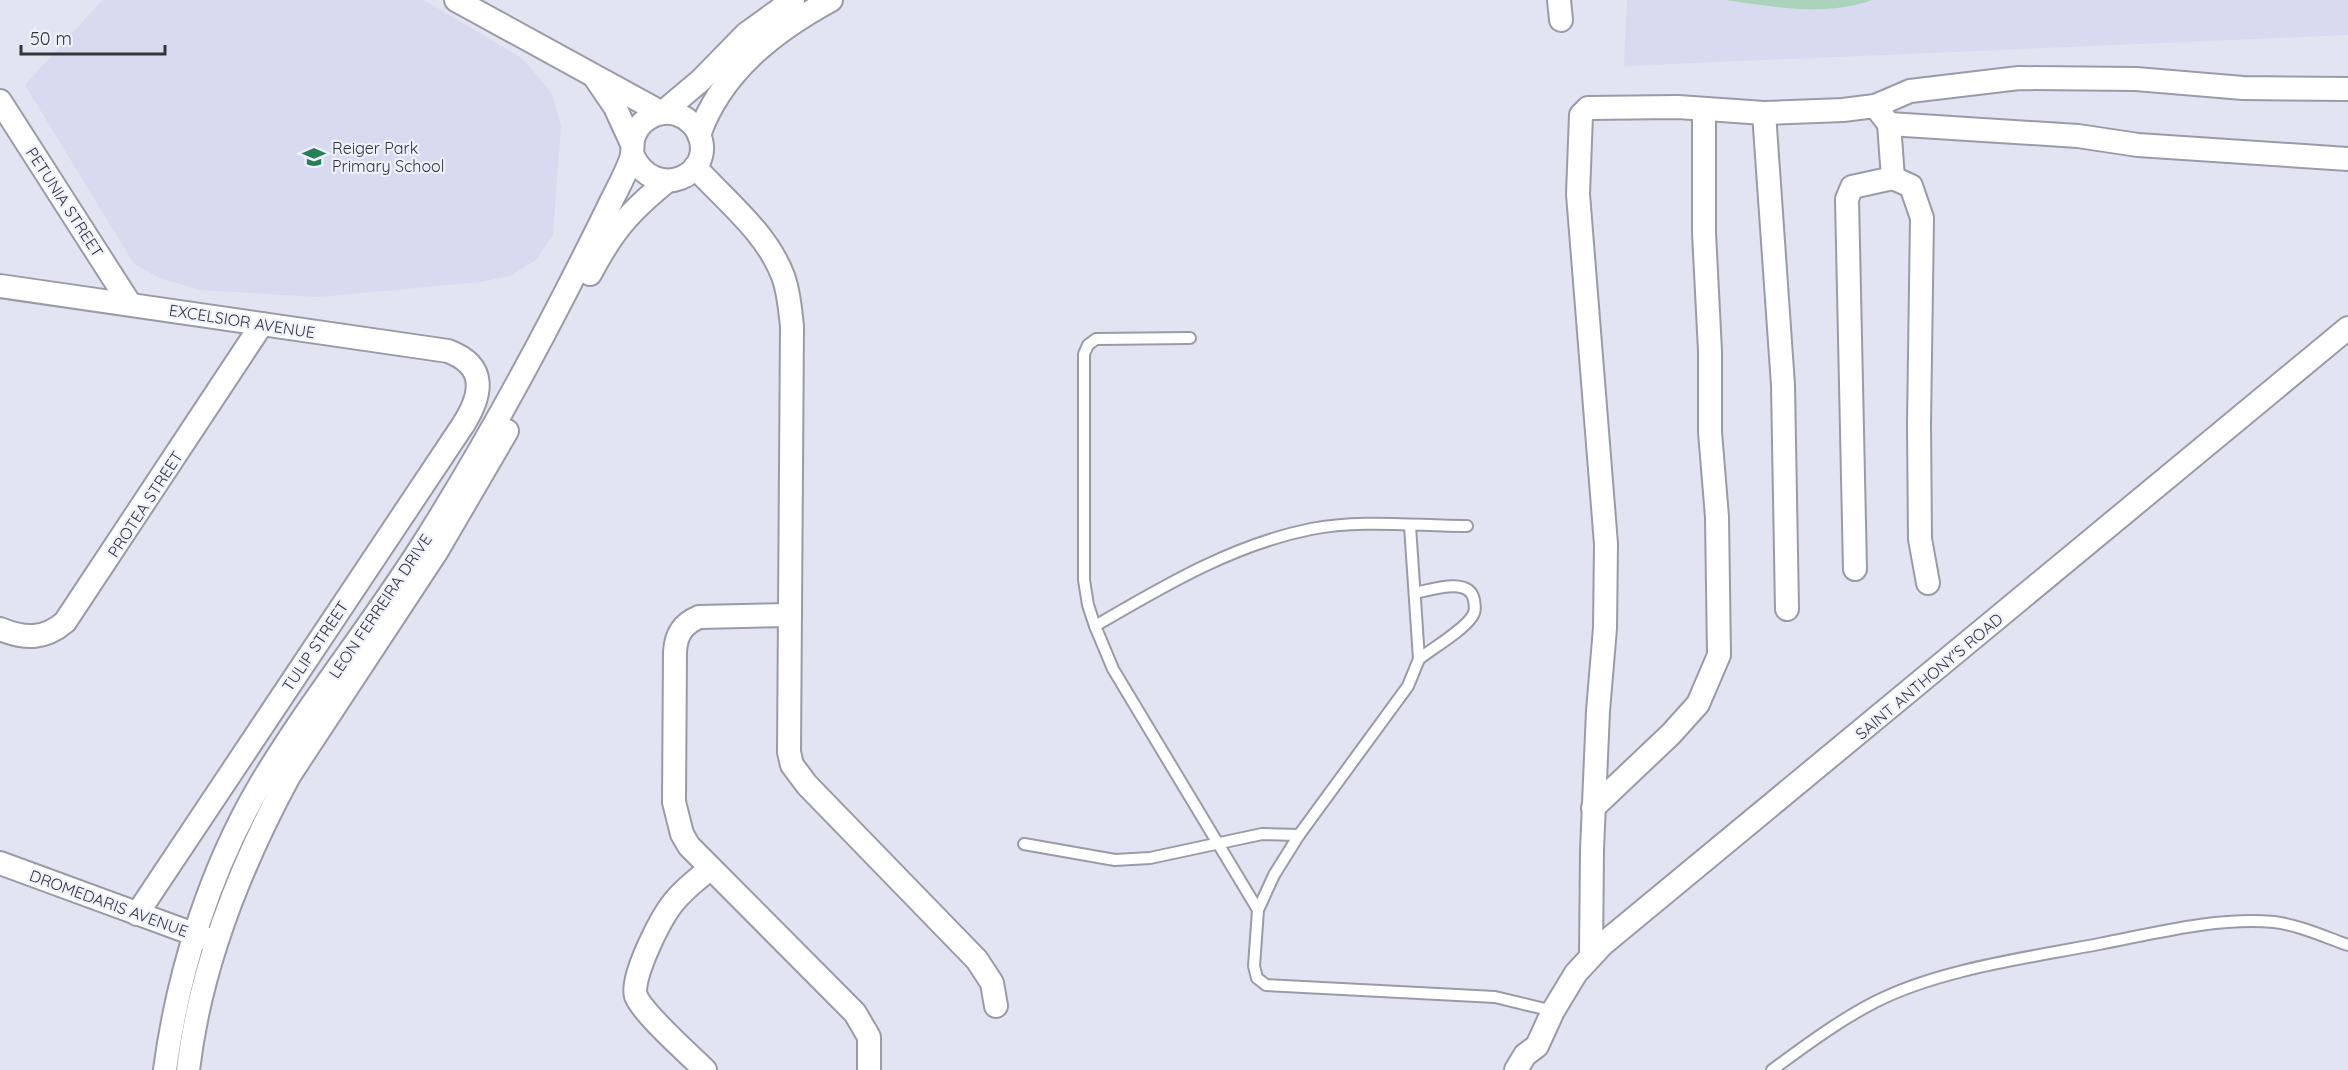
<svg xmlns="http://www.w3.org/2000/svg" width="2348" height="1070" font-family="Quicksand,sans-serif">
	<style>
		.built { fill: #d8daef }
		.green { fill: #abd3bb }
		.lines { fill: none; stroke-linecap: round; stroke-linejoin: round }
		.service-casing { stroke: #9a9ba8; stroke-width: 14 }
		.minor-casing { stroke: #9a9ba8; stroke-width: 26 }
		.service { stroke: #fff; stroke-width: 10 }
		.minor { stroke: #fff; stroke-width: 22 }
		.labels { text-anchor: middle; stroke-width: 4.5; stroke-linejoin: round; paint-order: stroke }
		.poi-label { font-size: 16px; fill: #333439; stroke: #f0f1ff; text-anchor: start }
		.street-label { font-size: 16px; fill: #333439; stroke: #f0f1ff }
	</style>
	<rect width="100%" height="100%" fill="#e2e4f1"/>
	<g class="built">
		<path d="M102 0H424L522 58 551 92 561 125 553 235 536 260 510 276 480 282 318 297 199 290 160 278 134 264 25 85Z"/>
		<path d="M1627 0H2348V35L1624 66Z"/>
	</g>
	<path class="green" d="M1726 0H1872C1824 17 1775 7 1726 0Z"/>
	<g class="lines">
		<g class="service-casing">
			<g id="service">
				<path d="M1410 526 1419 659 1408 686 1299 835 1274 875 1258 910 1254 966 1257 978 1266 985 1495 997 1553 1011"/>
				<path d="M1415 593C1430 590 1470 576 1474 600 1475 607 1476 612 1471 618 1462 631 1433 648 1419 659"/>
				<path d="M1095 626 1088 605 1084 580V354L1088 345 1096 339 1190 338"/>
				<path d="M1024 844 1115 860 1150 858 1262 834 1299 835"/>
				<path d="M1258 910 1113 669 1095 626C1164 586 1232 545 1311 529 1361 519 1416 526 1467 526"/>
				<path d="M1772 1070C1805 1046 1838 1021 1875 1002 1940 969 2027 958 2099 944 2156 933 2216 917 2274 922 2299 925 2325 937 2348 945"/>
			</g>
		</g>
		<g class="minor-casing">
			<g id="minor">
				<path d="M456 0 662 113 700 81 746 34 793 0"/>
				<path d="M1559 0 1561 20"/>
				<path d="M596 79 615 107 632 144"/>
				<path d="M0 101 130 304"/>
				<path d="M1875 106 1889 124 2078 136 2138 145 2348 159"/>
				<path d="M1764 113 1783 385 1787 609"/>
				<path d="M699 135C721 72 774 31 831 0"/>
				<path d="M695 167C725 200 767 233 783 276 789 292 790 309 792 326L789 752 792 765 807 785 977 960 992 983 996 1006"/>
				<path d="M1893 178 1911 186 1922 218 1919 424 1920 539 1928 583"/>
				<path d="M590 274C613 231 628 213 666 182"/>
				<path d="M0 286 448 351C488 366 482 395 463 425L137 914"/>
				<path d="M1855 569 1847 199 1852 187 1893 178 1889 124"/>
				<path d="M790 615 699 617C683 624 676 634 675 652L674 802 682 834 689 846 855 1013 869 1037V1070"/>
				<path d="M0 629C25 639 44 640 65 622L262 324"/>
				<path d="M1593 808 1671 734 1698 704 1719 655 1717 517 1710 432V351L1704 233V109"/>
				<path d="M0 863 210 940"/>
				<path d="M1591 956 1592 850 1598 711 1605 628 1606 544 1578 194 1581 115 1588 108 1678 107 1764 113 1843 110 1875 106 1910 91 2019 78 2136 79 2243 88 2348 89"/>
				<path d="M165 1070C178 972 210 870 260 785 310 701 373 624 425 541 492 435 552 322 607 210 615 193 625 176 631 159 633 153 632 147 633 140 637 121 657 109 676 114 686 117 695 125 699 134 716 176 655 202 633 156"/>
				<path d="M188 1070C200 966 240 867 289 776L437 551 507 431"/>
				<path d="M705 1070C689 1054 643 1014 636 996 630 978 661 918 673 903 683 890 697 879 710 869"/>
				<path d="M1516 1070 1525 1055 1537 1046 1553 1011 1576 973 1603 944 2348 328"/>
			</g>
		</g>
		<use href="#service" class="service"/>
		<use href="#minor" class="minor"/>
	</g>
	<defs>
		<g id="school-bare" transform="scale(1.8)"><path d="M0-5L7-2L0 1L-7-2ZM-4 1L0 2.5L4 1V4Q0 6-4 4Z" fill="#258055" stroke="#f0f1ff" stroke-width="2.5" paint-order="stroke"/></g>
	</defs>
	<g fill-rule="evenodd">
		<use href="#school-bare" x="314" y="157"/>
	</g>
	<g class="labels">
		<g class="poi-label">
			<text x="332" y="154">Reiger Park<tspan x="332" dy="18">Primary School</tspan></text>
		</g>
		<g class="street-label">
			<text transform="translate(65 202) rotate(57)" y="6">PETUNIA STREET</text>
			<text transform="translate(242 321) rotate(9)" y="6">EXCELSIOR AVENUE</text>
			<text transform="translate(145 504) rotate(-57)" y="6">PROTEA STREET</text>
			<text transform="translate(380 606) rotate(-56)" y="6">LEON FERREIRA DRIVE</text>
			<text transform="translate(315 646) rotate(-56)" y="6">TULIP STREET</text>
			<text transform="translate(1929 676) rotate(-40)" y="6">SAINT ANTHONY'S ROAD</text>
			<text transform="translate(109 903) rotate(20)" y="6">DROMEDARIS AVENUE</text>
		</g>
	</g>
	<path d="M21 45v9h144v-9" fill="none" stroke="#333439" stroke-width="3"/>
	<text x="30" y="45" font-size="18" fill="#333439" stroke="#f0f1ff" stroke-width="4.5" paint-order="stroke">50 m</text>
</svg>
